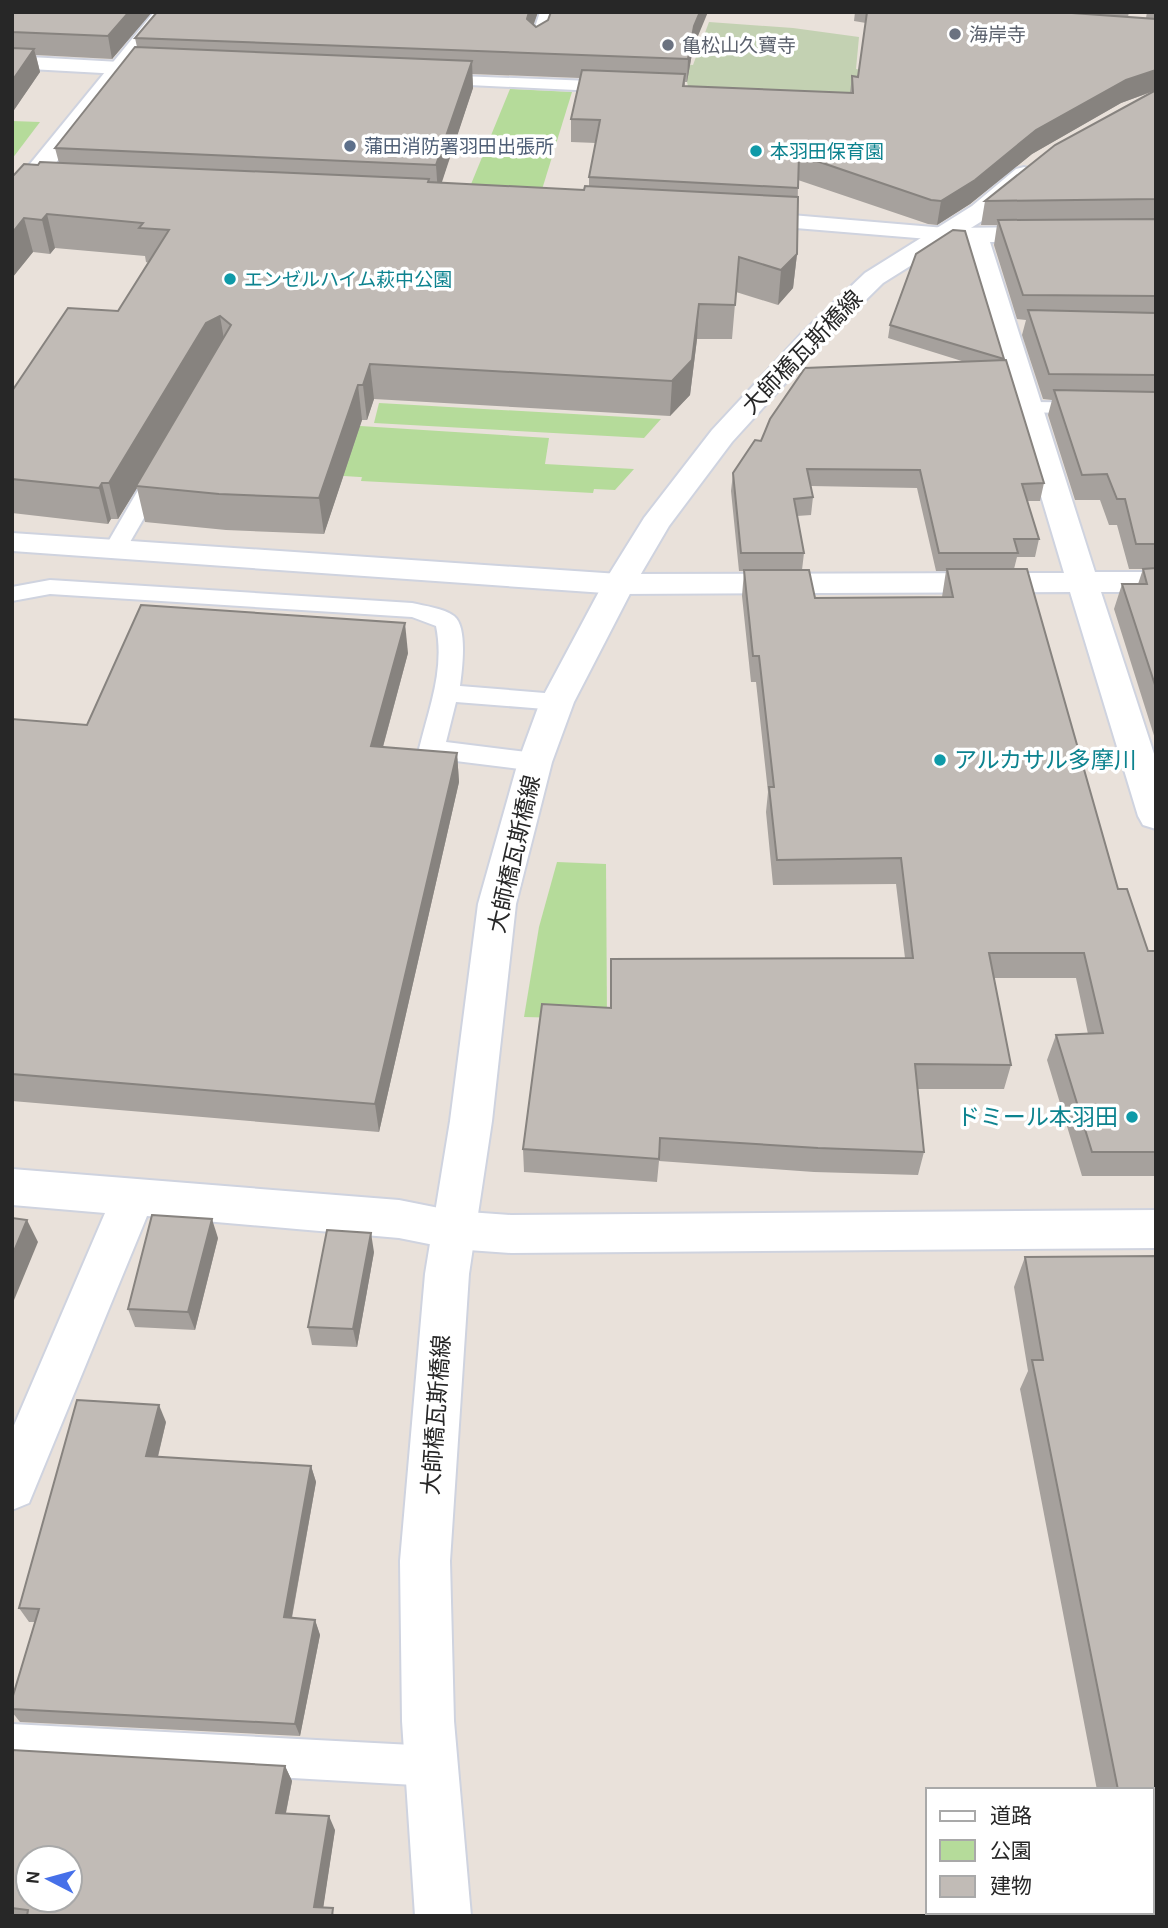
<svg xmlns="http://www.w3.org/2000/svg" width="1168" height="1928" font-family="Karla,'Noto Sans JP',sans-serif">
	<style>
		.green { fill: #b5db9a }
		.cemetery { fill: #c3d1b2 }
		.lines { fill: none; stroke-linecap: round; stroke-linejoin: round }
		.lane-casing { stroke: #cfd3df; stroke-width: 4 }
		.street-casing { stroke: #cfd3df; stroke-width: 4 }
		.secondary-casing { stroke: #cfd3df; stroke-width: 4 }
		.lane { fill: #fff; fill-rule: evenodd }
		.street { fill: #fff; fill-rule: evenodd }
		.secondary { fill: #fff; fill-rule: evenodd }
		.wall { fill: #a6a19d; fill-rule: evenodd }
		.shaded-wall { fill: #87837f }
		.building { fill: #c1bbb6; stroke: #87837f; stroke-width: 2; fill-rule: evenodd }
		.worship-dot { fill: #6b7280; stroke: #fff; stroke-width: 2.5 }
		.service-dot { fill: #5c6f8a; stroke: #fff; stroke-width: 2.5 }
		.culture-dot { fill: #0f9aa8; stroke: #fff; stroke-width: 2.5 }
		.labels { text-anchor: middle; stroke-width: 7; stroke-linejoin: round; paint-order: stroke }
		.far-worship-label { font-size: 19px; fill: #5b616d; stroke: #fff; text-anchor: start }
		.far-service-label { font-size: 19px; fill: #4e5e75; stroke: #fff; text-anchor: start }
		.far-culture-label { font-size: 19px; fill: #0d838f; stroke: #fff; text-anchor: start }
		.street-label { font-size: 23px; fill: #272727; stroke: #fff }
		.culture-label { font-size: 23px; fill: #0d838f; stroke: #fff; text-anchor: start }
	</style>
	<rect width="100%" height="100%" fill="#e9e1da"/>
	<g class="green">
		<path d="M510 89 572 92 540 196 467 194Z"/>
		<path d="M12 121 40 122 12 159Z"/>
		<path d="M379 403 661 419 644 438 374 423Z"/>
		<path d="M313 423 549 438 545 464 634 469 615 490 594 489 593 493 361 481 362 477 376 478 295 473Z"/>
		<path d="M557 862 606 864 607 1019 524 1017 539 927Z"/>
	</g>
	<path class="cemetery" d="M709 22 793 28 859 37 856 69 978 84V98L688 86 687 82 639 80 644 61 693 65Z"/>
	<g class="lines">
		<g class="lane-casing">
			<g id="lane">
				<path d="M540 12H555L546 42 538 47 530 42Z"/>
				<path d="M434 75 617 82 625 87 617 92 428 83 426 80Z"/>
				<path d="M1027 402 1156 403V415L1020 412 1017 408 1020 404Z"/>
				<path d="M159 467 167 468 170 473 126 549 123 554H107L104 549 148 473 151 468Z"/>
				<path d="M50 580 412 603C425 606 443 608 454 616 468 627 462 670 460 686L557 694 566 696 569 702 566 708 557 710 456 702 446 742 535 753 544 756 548 762 544 768 535 771 432 758 423 755 419 749C429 708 445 669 436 626L412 617 50 594 12 601V587Z"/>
				<path d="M12 1724 432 1746 446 1752 452 1766 446 1780 432 1786 12 1762Z"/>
			</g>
		</g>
		<g class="street-casing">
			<g id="street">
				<path d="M12 56 120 62 128 63 131 68 128 73 120 74 12 68Z"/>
				<path d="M745 211 945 228 1156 226V240L990 242 1095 572H1156V592H1101L1156 760V829L1143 825 1138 816 1070 592 619 594 12 551V533L619 574 1064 573 965 242 736 223 733 218 736 213Z"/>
				<path d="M12 1169 399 1200 454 1211 511 1215 1156 1210V1248L511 1253 454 1249 399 1238 147 1216 29 1503 12 1510V1430L105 1213 12 1205Z"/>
			</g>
		</g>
		<g class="secondary-casing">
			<g id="secondary">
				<path d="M154 12H175L21 207 12 209V186Z"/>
				<path d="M1024 167 1032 169 1036 174 1032 179 990 216 883 283 819 346 732 442 669 526 635 584 574 702 552 762 516 904 492 1121 469 1274 450 1561 454 1721 471 1916H415L402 1721 400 1561 425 1274 450 1121 478 904 518 762 540 702 603 584 644 518 712 430 801 334 865 273 972 206 1016 169Z"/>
			</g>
		</g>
		<use href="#lane" class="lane"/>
		<use href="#street" class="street"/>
		<use href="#secondary" class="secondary"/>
	</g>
	<g class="wall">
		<path d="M12 12H152L112 59 36 55 40 72 14 110H12Z"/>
		<path d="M538 12 533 24 536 27 693 48 687 82H685V86L850 93 852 76 858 77 866 23 854 21 855 12H1129L1128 17 1146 18 1147 12H1156V742L1114 609 1122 584H1138L1143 569H1129L1117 525H1109L1100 500H1075L1048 415 1052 400 1043 399 1022 335 1026 320 1017 319 994 245 997 225H981L985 201 1154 91 1121 103 1032 154 970 204 937 225 928 224 798 180 797 254 793 288 778 305 736 292 732 339H697L690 395 670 416 374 399 367 420H362L324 534 226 530 145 522 137 488 118 519H111L108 524 12 513V391L118 311 149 263 146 262 145 256 55 248 50 254 33 252 12 278V176L38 165 59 163 55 148 137 47 135 38ZM472 74 580 78 571 119V142L596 143 589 177V187L584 190 441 183 473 88Z"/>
		<path d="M890 325 1004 359 1044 483 1040 501H1027L1039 539 1035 557H1017L1014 569 1118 889 1148 951H1156V1176H1082L1047 1060 1056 1035 1088 1034 1076 978H994L1011 1065 1004 1089H918L924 1152 918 1175 814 1172 659 1161 657 1182 524 1172 523 1149 610 1008 611 959 905 958 896 884 773 885 766 812 768 792 756 682H751L742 596 744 571H739L731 491 733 473 761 441 965 362 888 338ZM811 486 917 488 936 571H946L942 597 815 598 802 570 804 553 797 516 811 515 813 497Z"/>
		<path d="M408 653 383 747 457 753 459 782 379 1132 12 1101V719L87 725Z"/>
		<path d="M218 1238 195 1330 135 1327 128 1309Z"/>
		<path d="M374 1252 357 1347 312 1345 308 1327Z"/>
		<path d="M1156 1256V1916H1121V1912H1152V1790H1097L1020 1389 1028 1371 1014 1287 1025 1257Z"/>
		<path d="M166 1422 158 1457 311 1466 316 1482 292 1618 315 1620 320 1635 300 1736 20 1722 12 1712V1699L35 1622H29L19 1608Z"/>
		<path d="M12 1750 285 1766 292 1781 286 1813 335 1830 323 1907 337 1916H12Z"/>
	</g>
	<g class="shaded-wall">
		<path d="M129 12H152L112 59 108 36Z"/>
		<path d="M529 12H538L528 41 527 19Z"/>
		<path d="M700 12H708L693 48 687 82 688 59 694 26Z"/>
		<path d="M34 49 40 72 14 110 12 103V81Z"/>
		<path d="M472 61 473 88 438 194 436 165Z"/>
		<path d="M1156 70V90L1121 103 1032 154 970 204 937 225 941 201 1036 130 1126 80Z"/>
		<path d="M47 214 55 248 50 254 42 220Z"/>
		<path d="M24 218 33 252 12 278V233Z"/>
		<path d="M797 254 793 288 778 305 781 270Z"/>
		<path d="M699 304 697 339 690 395 670 416 672 381Z"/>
		<path d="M220 316 226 351 136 486 137 488 118 519 109 483 206 323Z"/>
		<path d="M370 364 374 399 367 420 363 385Z"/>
		<path d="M358 385 362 420 324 534 319 498Z"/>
		<path d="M102 483 111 519 108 524 99 488Z"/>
		<path d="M405 623 408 653 375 776 371 746Z"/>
		<path d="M457 753 459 782 379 1132 375 1104Z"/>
		<path d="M212 1219 218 1238 195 1330 188 1312Z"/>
		<path d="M27 1220 38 1242 12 1305V1256Z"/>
		<path d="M371 1233 374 1252 357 1347 353 1329Z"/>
		<path d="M159 1405 166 1422 154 1472 146 1456Z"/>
		<path d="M311 1466 316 1482 289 1632 284 1617Z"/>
		<path d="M315 1620 320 1635 300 1736 295 1724Z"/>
		<path d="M285 1766 292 1781 283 1827 276 1813Z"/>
		<path d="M329 1816 335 1830 322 1916 314 1907Z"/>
	</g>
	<g class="building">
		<path d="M12 12H129L108 36 12 32Z"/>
		<path d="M157 12H529L527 19 536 27 548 20 551 12H700L694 26 688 59 135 38Z"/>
		<path d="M867 12H1058L1156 19V70L1126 80 1036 130 975 180 941 201 931 200 799 155 798 188 589 177 600 120 571 119 582 70 685 74 683 86 853 93 852 76 858 77Z"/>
		<path d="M135 47 472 61 436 165 55 148Z"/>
		<path d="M12 48 34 49 12 81Z"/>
		<path d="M1156 90V199L985 201 1055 145Z"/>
		<path d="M40 162 429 179 428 182 584 190 585 186 798 197 797 254 781 270 739 257 735 305 699 304 692 360 672 381 370 364 363 385H358L319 498 219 494 136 486 231 325 220 316 206 323 109 483H102L99 488 12 479V391L68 308 118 311 169 230 139 228 143 223 47 214 42 220 24 218 12 233V176L14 175 24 164 38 165Z"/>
		<path d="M1156 219V296L1023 295 998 220Z"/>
		<path d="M953 230 965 231 1004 359 890 325 916 254Z"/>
		<path d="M1028 310 1156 313V375L1049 374Z"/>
		<path d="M1006 360 1044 483 1022 484 1039 539H1014L1018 553H939L920 470 807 469 813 497 794 499 804 553H741L733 473 755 440 761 441 770 419 805 368Z"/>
		<path d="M1054 390 1156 392V544H1136L1125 499H1117L1107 474 1082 475Z"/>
		<path d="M1156 568V688L1122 584H1147L1143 569Z"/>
		<path d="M947 569H1027L1118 889H1127L1148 951H1156V1152H1092L1056 1035 1103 1033 1084 953H989L1011 1065 915 1064 924 1152 818 1148 660 1138 659 1159 523 1149 542 1004 611 1008V959L913 958 901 858 777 860 769 787H774L759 656H753L744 570H809L815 598 953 597Z"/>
		<path d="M141 605 405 623 371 746 457 753 375 1104 12 1074V719L87 725Z"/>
		<path d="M152 1215 212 1219 188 1312 128 1309Z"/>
		<path d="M12 1218 27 1220 12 1256Z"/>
		<path d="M327 1230 371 1233 353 1329 308 1327Z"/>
		<path d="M1156 1256V1911H1152V1790H1118L1032 1360H1043L1025 1257Z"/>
		<path d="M77 1400 159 1405 146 1456 311 1466 284 1617 315 1620 295 1724 12 1709V1699L39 1609 19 1608Z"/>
		<path d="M12 1750 285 1766 276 1813 329 1816 314 1907 333 1908 332 1916H27L28 1910 12 1908ZM28 1858H70V1900H28Z"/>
	</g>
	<g class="worship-dot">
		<circle cx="955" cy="34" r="7"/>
		<circle cx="668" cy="45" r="7"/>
	</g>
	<circle class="service-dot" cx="350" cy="146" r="7"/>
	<g class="culture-dot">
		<circle cx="756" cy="151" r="7"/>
		<circle cx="230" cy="279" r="7"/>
		<circle cx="940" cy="760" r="7"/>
		<circle cx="1132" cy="1117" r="7"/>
	</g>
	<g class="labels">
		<g class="far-worship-label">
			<text x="969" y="41">海岸寺</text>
			<text x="682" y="52">亀松山久寶寺</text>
		</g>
		<g class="far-service-label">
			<text x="364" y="153">蒲田消防署羽田出張所</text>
		</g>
		<g class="far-culture-label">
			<text x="770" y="158">本羽田保育園</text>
			<text x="244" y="286">エンゼルハイム萩中公園</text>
		</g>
		<g class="street-label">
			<text transform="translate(802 352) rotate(-46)" y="8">大師橋瓦斯橋線</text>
			<text transform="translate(514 854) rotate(-77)" y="8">大師橋瓦斯橋線</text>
			<text transform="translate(436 1415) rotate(-86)" y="8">大師橋瓦斯橋線</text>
		</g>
		<g class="culture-label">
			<text x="954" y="768">アルカサル多摩川</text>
			<text x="1118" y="1125" text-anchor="end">ドミール本羽田</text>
		</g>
	</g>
	<rect width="1168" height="1928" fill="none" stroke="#272727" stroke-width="28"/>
	<rect x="926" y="1788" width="228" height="126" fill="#ffffff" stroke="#a9a9a9" stroke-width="2"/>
	<rect x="940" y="1811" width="35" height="10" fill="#ffffff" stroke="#a9a9a9" stroke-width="2"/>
	<text x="990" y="1823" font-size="21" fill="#272727">道路</text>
	<rect x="940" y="1840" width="35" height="21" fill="#b5db9a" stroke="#a9a9a9" stroke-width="2"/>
	<text x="990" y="1858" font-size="21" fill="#272727">公園</text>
	<rect x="940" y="1876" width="35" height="21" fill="#c1bbb6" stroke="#a9a9a9" stroke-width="2"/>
	<text x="990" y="1893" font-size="21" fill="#272727">建物</text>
	<g transform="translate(49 1879) rotate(276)"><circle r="33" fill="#ffffff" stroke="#a9a9a9" stroke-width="2"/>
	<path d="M0-5L12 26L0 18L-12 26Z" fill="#4670e9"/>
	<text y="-10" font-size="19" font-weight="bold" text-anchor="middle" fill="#272727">N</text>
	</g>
</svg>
